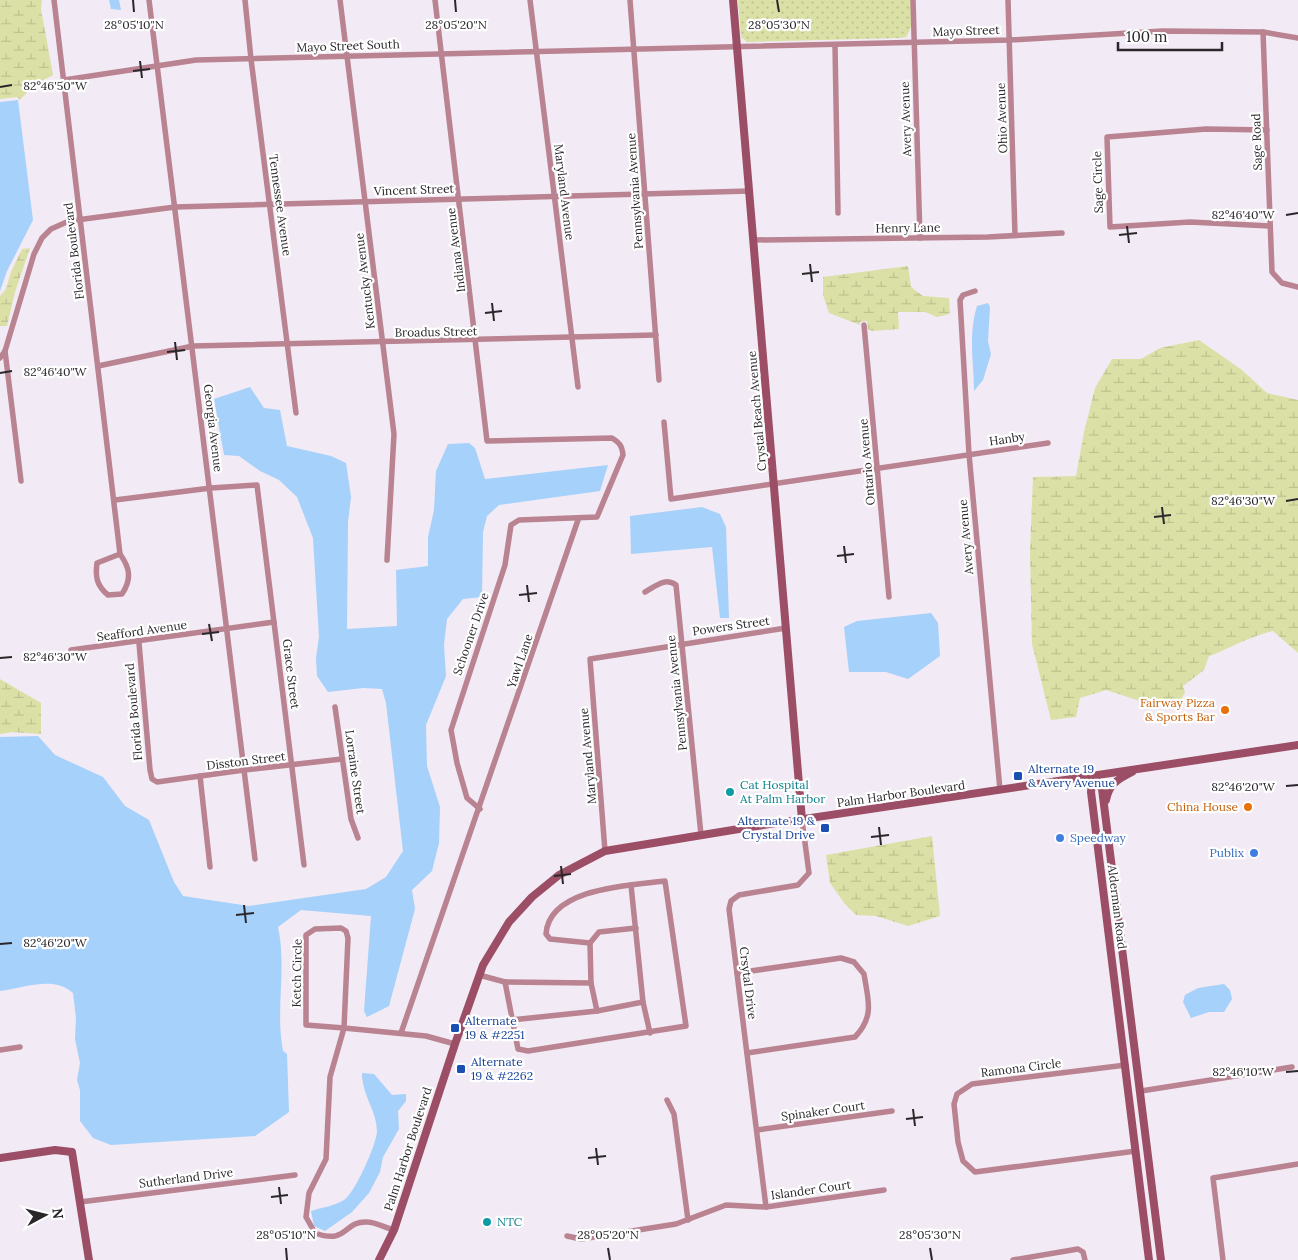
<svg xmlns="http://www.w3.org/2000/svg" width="1298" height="1260" font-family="Lora,serif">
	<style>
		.wetland { fill: url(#wetland-marsh) }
		.park { fill: url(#park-dots) }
		.water { fill: #a5d1fb }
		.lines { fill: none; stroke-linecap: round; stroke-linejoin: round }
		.street { stroke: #b98391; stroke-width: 5.5 }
		.secondary { stroke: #9b4e66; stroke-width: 8 }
		.ticks { fill: none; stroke: #2a272b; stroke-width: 2 }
		.food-dot { fill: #e8710a; stroke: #fff; stroke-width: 2 }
		.transit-dot { fill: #1a4fb4; stroke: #fff; stroke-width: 2 }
		.culture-dot { fill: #0f9aa8; stroke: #fff; stroke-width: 2 }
		.shop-dot { fill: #3f7fe0; stroke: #fff; stroke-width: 2 }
		.labels { text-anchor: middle; stroke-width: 4.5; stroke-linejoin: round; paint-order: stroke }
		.street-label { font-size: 12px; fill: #2a272b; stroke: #fff }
		.food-label { font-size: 12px; fill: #c56008; stroke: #fff; text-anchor: end }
		.transit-label { font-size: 12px; fill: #164399; stroke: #fff; text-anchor: start }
		.culture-label { font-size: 12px; fill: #0d838f; stroke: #fff; text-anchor: start }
		.shop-label { font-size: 12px; fill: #366cbe; stroke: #fff; text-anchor: start }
		.ticks-label { font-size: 12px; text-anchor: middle; fill: #2a272b; stroke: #fff; stroke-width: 4.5; stroke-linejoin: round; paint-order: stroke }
	</style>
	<defs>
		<pattern id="wetland-marsh" width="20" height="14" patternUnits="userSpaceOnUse" patternTransform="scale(1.25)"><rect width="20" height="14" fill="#dbe1a6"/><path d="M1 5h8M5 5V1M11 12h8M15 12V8" fill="none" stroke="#bcc18f"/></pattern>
		<pattern id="park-dots" width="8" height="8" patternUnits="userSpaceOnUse" patternTransform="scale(1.25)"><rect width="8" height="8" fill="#dbe1a6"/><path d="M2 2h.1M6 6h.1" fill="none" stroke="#bcc18f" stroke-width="1.8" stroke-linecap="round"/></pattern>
	</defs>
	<rect width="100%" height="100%" fill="#f2eaf4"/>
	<g class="wetland">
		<path d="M0 0H42L41 9 53 75 34 85 20 100 17 97 0 99Z"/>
		<path d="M30 248 15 292 7 326H0V296L6 289 11 272 22 249Z"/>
		<path d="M908 266 911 287 923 296 949 298 950 314 937 317 925 312H898L899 329 872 331 868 329 867 321 860 322V325L829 313 823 295V277Z"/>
		<path d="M1199 340 1242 370 1267 393 1298 400V653L1273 631C1250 636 1231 648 1209 656L1204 670 1183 686 1185 693 1177 705 1155 706 1106 690 1080 698 1076 717 1051 720 1032 644 1030 552 1033 477 1076 476 1084 432 1095 388 1112 359H1141L1160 348Z"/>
		<path d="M0 679 41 703V734L13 732 0 734Z"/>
		<path d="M932 836 940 916 908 926 876 916 856 915 845 904 830 883 826 855Z"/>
	</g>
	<path class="park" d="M738 0H911L912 26 906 37 899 38 747 42 741 37Z"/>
	<g class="water">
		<path d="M109 0H119L121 10 111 9Z"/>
		<path d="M18 100 33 220 7 271 0 291V102Z"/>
		<path d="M988 303 990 307 988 341 991 354 983 380 974 391C974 361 968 336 977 306Z"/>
		<path d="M250 387 264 408 280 410 287 446 331 456 346 463 351 497 348 522 347 629 397 626 396 570 428 566V537L434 510 436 471 448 444 469 443 475 448 485 479 608 465 600 491 499 505 487 516 483 532 482 597 463 599 447 619 444 645 446 676 426 725 427 766 440 807 439 843 432 871 412 890 415 909 389 1006 367 1017 364 1011 371 916 301 910 278 927C287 968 275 1010 283 1051L287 1054 289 1112 255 1136 111 1145 93 1138 80 1121V1090L77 1080 80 1063 75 1039 76 1018 73 993C54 975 23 988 0 991V737L38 736 55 755 103 777 125 806 149 820 174 882 183 896 249 906 366 889 386 877 403 851 386 703 382 689 363 688 328 692 317 676 316 658 319 637 313 538 297 497 279 480 260 471 239 456 224 455 214 399Z"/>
		<path d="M702 507 720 514 726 527 729 618H720L712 547 631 554 630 516Z"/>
		<path d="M931 613 938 623 940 656 908 679 886 672H849L844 627 857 621Z"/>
		<path d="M1224 984 1230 990 1232 999 1224 1012H1209L1191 1018 1183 1002 1185 995 1198 988Z"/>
		<path d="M362 1073 374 1074 392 1095 406 1094V1101L398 1111 399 1129 383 1157 380 1172 369 1193 352 1212 325 1231 314 1226 311 1211C320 1208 335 1206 344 1200 355 1193 376 1145 377 1132 377 1110 362 1096 362 1073Z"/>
	</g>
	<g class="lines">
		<g class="street">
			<path d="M54 0 120 554"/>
			<path d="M149 0 255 859"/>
			<path d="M245 0 251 59 296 413"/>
			<path d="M340 0 394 434 387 560"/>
			<path d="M435 0 487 441 612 438C620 443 622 446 623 455L597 517 519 520 511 525 505 565 451 730 457 763 467 798 480 809"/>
			<path d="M530 0 578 387"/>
			<path d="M630 0 659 380"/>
			<path d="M913 0 920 238"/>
			<path d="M1008 0 1015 235"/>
			<path d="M1263 32 1272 272 1282 283 1298 287"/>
			<path d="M835 45 838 213"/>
			<path d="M64 80 196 60 1010 40 1163 31 1263 32 1298 38"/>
			<path d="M1267 130 1206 129 1107 137 1110 227 1190 222 1270 226"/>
			<path d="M754 240 988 237 1062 233"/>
			<path d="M975 291 963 295 960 300 969 454 1000 790"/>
			<path d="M864 325 889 597"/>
			<path d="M5 351 21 481"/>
			<path d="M0 358 5 351 34 254 42 238 51 229 69 221 175 207 750 191"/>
			<path d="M98 366 193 346 656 335"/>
			<path d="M664 422 671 499 1048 443"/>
			<path d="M115 500 211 488 257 485 304 865"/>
			<path d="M120 554C130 568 132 579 122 594L108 595C97 586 95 577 97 563Z"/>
			<path d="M645 592C656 586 665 577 676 585L701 835"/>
			<path d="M139 643 150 770 152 779 157 782 244 770 342 759"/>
			<path d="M71 650 274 622"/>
			<path d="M335 707 351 819 358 838"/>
			<path d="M200 776 210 867"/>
			<path d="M605 851 590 659 786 628"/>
			<path d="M631 885 643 1002 650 1033"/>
			<path d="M341 928 346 931 348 938 344 1028 306 1025V935L315 929Z"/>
			<path d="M737 973 841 958 854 962 864 974C868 1000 875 1016 855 1037L747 1053"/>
			<path d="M479 975 505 982 591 983"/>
			<path d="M505 982 518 1049 528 1051 686 1026 665 881C630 885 549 888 546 934L550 939 590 943"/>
			<path d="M597 1011 591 983 590 943 599 932 636 928"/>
			<path d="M511 1020 597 1011 643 1002"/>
			<path d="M401 1033 578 520"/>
			<path d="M0 1050 20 1047"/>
			<path d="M1126 1065 972 1084 957 1094 954 1104 958 1142 963 1161 975 1172 1136 1151"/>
			<path d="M1141 1091 1292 1067"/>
			<path d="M667 1100 674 1114 688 1220"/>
			<path d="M757 1130 892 1111"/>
			<path d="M80 1202 295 1175"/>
			<path d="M766 1207 729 909 731 901 739 895 798 885 809 873 802 820"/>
			<path d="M394 1230C386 1228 375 1222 367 1222 343 1221 348 1245 315 1233L306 1217 309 1193 326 1159 330 1077 344 1028 426 1036 455 1044"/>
			<path d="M567 1236 581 1239 676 1224 726 1205 766 1207 884 1190"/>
			<path d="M1013 1260 1078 1249 1083 1252 1085 1260"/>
			<path d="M1223 1260 1213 1178 1298 1164"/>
		</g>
		<g class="secondary">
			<path d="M733 0 802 820"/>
			<path d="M1093 776 1102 789 1161 1260"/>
			<path d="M1093 776 1091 792 1149 1260"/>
			<path d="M1106 800C1109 784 1118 779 1132 772"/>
			<path d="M0 1158 55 1150 72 1152 89 1260"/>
			<path d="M379 1260 394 1230 455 1044 483 965 509 922 532 897 559 875 605 851 757 826 1298 745"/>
		</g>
	</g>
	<path class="ticks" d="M133 0 134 12M455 0 456 12M777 0 779 12M140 61 142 78M133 71 150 69M0 87 12 85M1286 215 1298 213M1127 226 1129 243M1119 235 1137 233M810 264 812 282M802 274 819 272M492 303 494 321M485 313 502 311M175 342 177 360M167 352 185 350M0 373 12 371M1286 501 1298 499M1162 507 1164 524M1154 517 1171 515M844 546 846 563M837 556 854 554M527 585 529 602M519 595 537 593M209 624 212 641M202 634 219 632M0 658 12 657M1286 786 1298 785M879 827 881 845M871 837 889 835M561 866 563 884M554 876 571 874M244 905 246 923M236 915 254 913M0 944 12 943M1286 1072 1298 1071M913 1109 915 1126M906 1119 923 1117M596 1148 598 1165M588 1158 606 1156M279 1187 281 1204M271 1197 288 1195M286 1248 287 1260M608 1248 610 1260M930 1248 932 1260"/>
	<g class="food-dot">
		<circle cx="1225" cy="710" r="5"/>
		<circle cx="1248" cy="807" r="5"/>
	</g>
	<g class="transit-dot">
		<rect x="1013" y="771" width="10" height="10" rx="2.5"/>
		<rect x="820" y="823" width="10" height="10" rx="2.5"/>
		<rect x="450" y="1023" width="10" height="10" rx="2.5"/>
		<rect x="456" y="1064" width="10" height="10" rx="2.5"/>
	</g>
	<g class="culture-dot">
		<circle cx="730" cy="792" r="5"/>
		<circle cx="487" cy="1222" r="5"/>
	</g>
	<g class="shop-dot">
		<circle cx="1060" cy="838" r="5"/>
		<circle cx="1254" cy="853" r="5"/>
	</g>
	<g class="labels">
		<g class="street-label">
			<text transform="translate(966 31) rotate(-2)" y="4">Mayo Street</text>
			<text transform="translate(348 46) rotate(-2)" y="4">Mayo Street South</text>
			<text transform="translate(1002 118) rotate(-92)" y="4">Ohio Avenue</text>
			<text transform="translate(906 119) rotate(-92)" y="4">Avery Avenue</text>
			<text transform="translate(1257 142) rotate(-92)" y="4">Sage Road</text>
			<text transform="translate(1098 182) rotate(-92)" y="4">Sage Circle</text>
			<text transform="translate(414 190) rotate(-2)" y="4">Vincent Street</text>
			<text transform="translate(635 191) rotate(-94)" y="4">Pennsylvania Avenue</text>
			<text transform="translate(564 192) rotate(83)" y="4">Maryland Avenue</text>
			<text transform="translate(280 205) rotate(82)" y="4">Tennessee Avenue</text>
			<text transform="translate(908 228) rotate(-1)" y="4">Henry Lane</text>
			<text transform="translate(456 250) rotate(-97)" y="4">Indiana Avenue</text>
			<text transform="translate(74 251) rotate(-97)" y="4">Florida Boulevard</text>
			<text transform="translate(365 281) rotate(-97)" y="4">Kentucky Avenue</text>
			<text transform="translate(436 332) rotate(-1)" y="4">Broadus Street</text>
			<text transform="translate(757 411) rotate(-95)" y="4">Crystal Beach Avenue</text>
			<text transform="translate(213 428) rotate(83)" y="4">Georgia Avenue</text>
			<text transform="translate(1007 439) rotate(-8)" y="4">Hanby</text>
			<text transform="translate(867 462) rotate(-95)" y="4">Ontario Avenue</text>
			<text transform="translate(966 537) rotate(-95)" y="4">Avery Avenue</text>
			<text transform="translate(731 626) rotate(-8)" y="4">Powers Street</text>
			<text transform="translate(142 631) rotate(-8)" y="4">Seafford Avenue</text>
			<text transform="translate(471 634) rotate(-71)" y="4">Schooner Drive</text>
			<text transform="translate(520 661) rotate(-71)" y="4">Yawl Lane</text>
			<text transform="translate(291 674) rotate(83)" y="4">Grace Street</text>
			<text transform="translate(677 693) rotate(-96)" y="4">Pennsylvania Avenue</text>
			<text transform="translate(134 712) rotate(-95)" y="4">Florida Boulevard</text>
			<text transform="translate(588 756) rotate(-95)" y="4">Maryland Avenue</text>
			<text transform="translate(246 761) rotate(-7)" y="4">Disston Street</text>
			<text transform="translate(355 772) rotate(82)" y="4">Lorraine Street</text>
			<text transform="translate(901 794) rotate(-8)" y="4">Palm Harbor Boulevard</text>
			<text transform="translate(1117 907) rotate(83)" y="4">Alderman Road</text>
			<text transform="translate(297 973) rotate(-89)" y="4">Ketch Circle</text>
			<text transform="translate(748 983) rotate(83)" y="4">Crsytal Drive</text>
			<text transform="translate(1021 1068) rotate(-7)" y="4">Ramona Circle</text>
			<text transform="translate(823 1111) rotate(-8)" y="4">Spinaker Court</text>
			<text transform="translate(408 1149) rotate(-72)" y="4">Palm Harbor Boulevard</text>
			<text transform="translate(186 1178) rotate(-7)" y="4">Sutherland Drive</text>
			<text transform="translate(811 1190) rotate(-8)" y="4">Islander Court</text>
		</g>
		<g class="food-label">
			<text x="1215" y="707">Fairway Pizza<tspan x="1215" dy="14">&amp; Sports Bar</tspan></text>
			<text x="1238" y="811">China House</text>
		</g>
		<g class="transit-label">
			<text x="1028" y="773">Alternate 19<tspan x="1028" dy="14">&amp; Avery Avenue</tspan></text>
			<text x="815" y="825" text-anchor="end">Alternate 19 &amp;<tspan x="815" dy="14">Crystal Drive</tspan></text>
			<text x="465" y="1025">Alternate<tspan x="465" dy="14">19 &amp; #2251</tspan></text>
			<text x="471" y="1066">Alternate<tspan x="471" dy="14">19 &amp; #2262</tspan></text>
		</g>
		<g class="culture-label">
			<text x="740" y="789">Cat Hospital<tspan x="740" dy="14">At Palm Harbor</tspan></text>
			<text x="497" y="1226">NTC</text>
		</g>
		<g class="shop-label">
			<text x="1070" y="842">Speedway</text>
			<text x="1244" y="857" text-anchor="end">Publix</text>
		</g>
	</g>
	<g class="ticks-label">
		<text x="134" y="29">28°05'10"N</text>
		<text x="456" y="29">28°05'20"N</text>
		<text x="779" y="29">28°05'30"N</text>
		<text x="55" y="90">82°46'50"W</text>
		<text x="1243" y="219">82°46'40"W</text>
		<text x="55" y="376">82°46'40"W</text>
		<text x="1243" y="505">82°46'30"W</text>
		<text x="55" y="661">82°46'30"W</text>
		<text x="1243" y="791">82°46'20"W</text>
		<text x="55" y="947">82°46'20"W</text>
		<text x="1243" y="1076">82°46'10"W</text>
		<text x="286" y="1239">28°05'10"N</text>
		<text x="608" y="1239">28°05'20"N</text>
		<text x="930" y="1239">28°05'30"N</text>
	</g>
	<g transform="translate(45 1215) rotate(83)" stroke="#ffffff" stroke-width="4" paint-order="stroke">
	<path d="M0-4L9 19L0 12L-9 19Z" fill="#2a272b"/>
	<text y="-8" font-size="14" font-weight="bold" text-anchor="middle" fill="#2a272b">N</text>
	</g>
	<path d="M1118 42v8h104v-8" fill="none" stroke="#2a272b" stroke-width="2.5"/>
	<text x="1126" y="42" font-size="15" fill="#2a272b" stroke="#ffffff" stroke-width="4" paint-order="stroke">100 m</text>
</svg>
